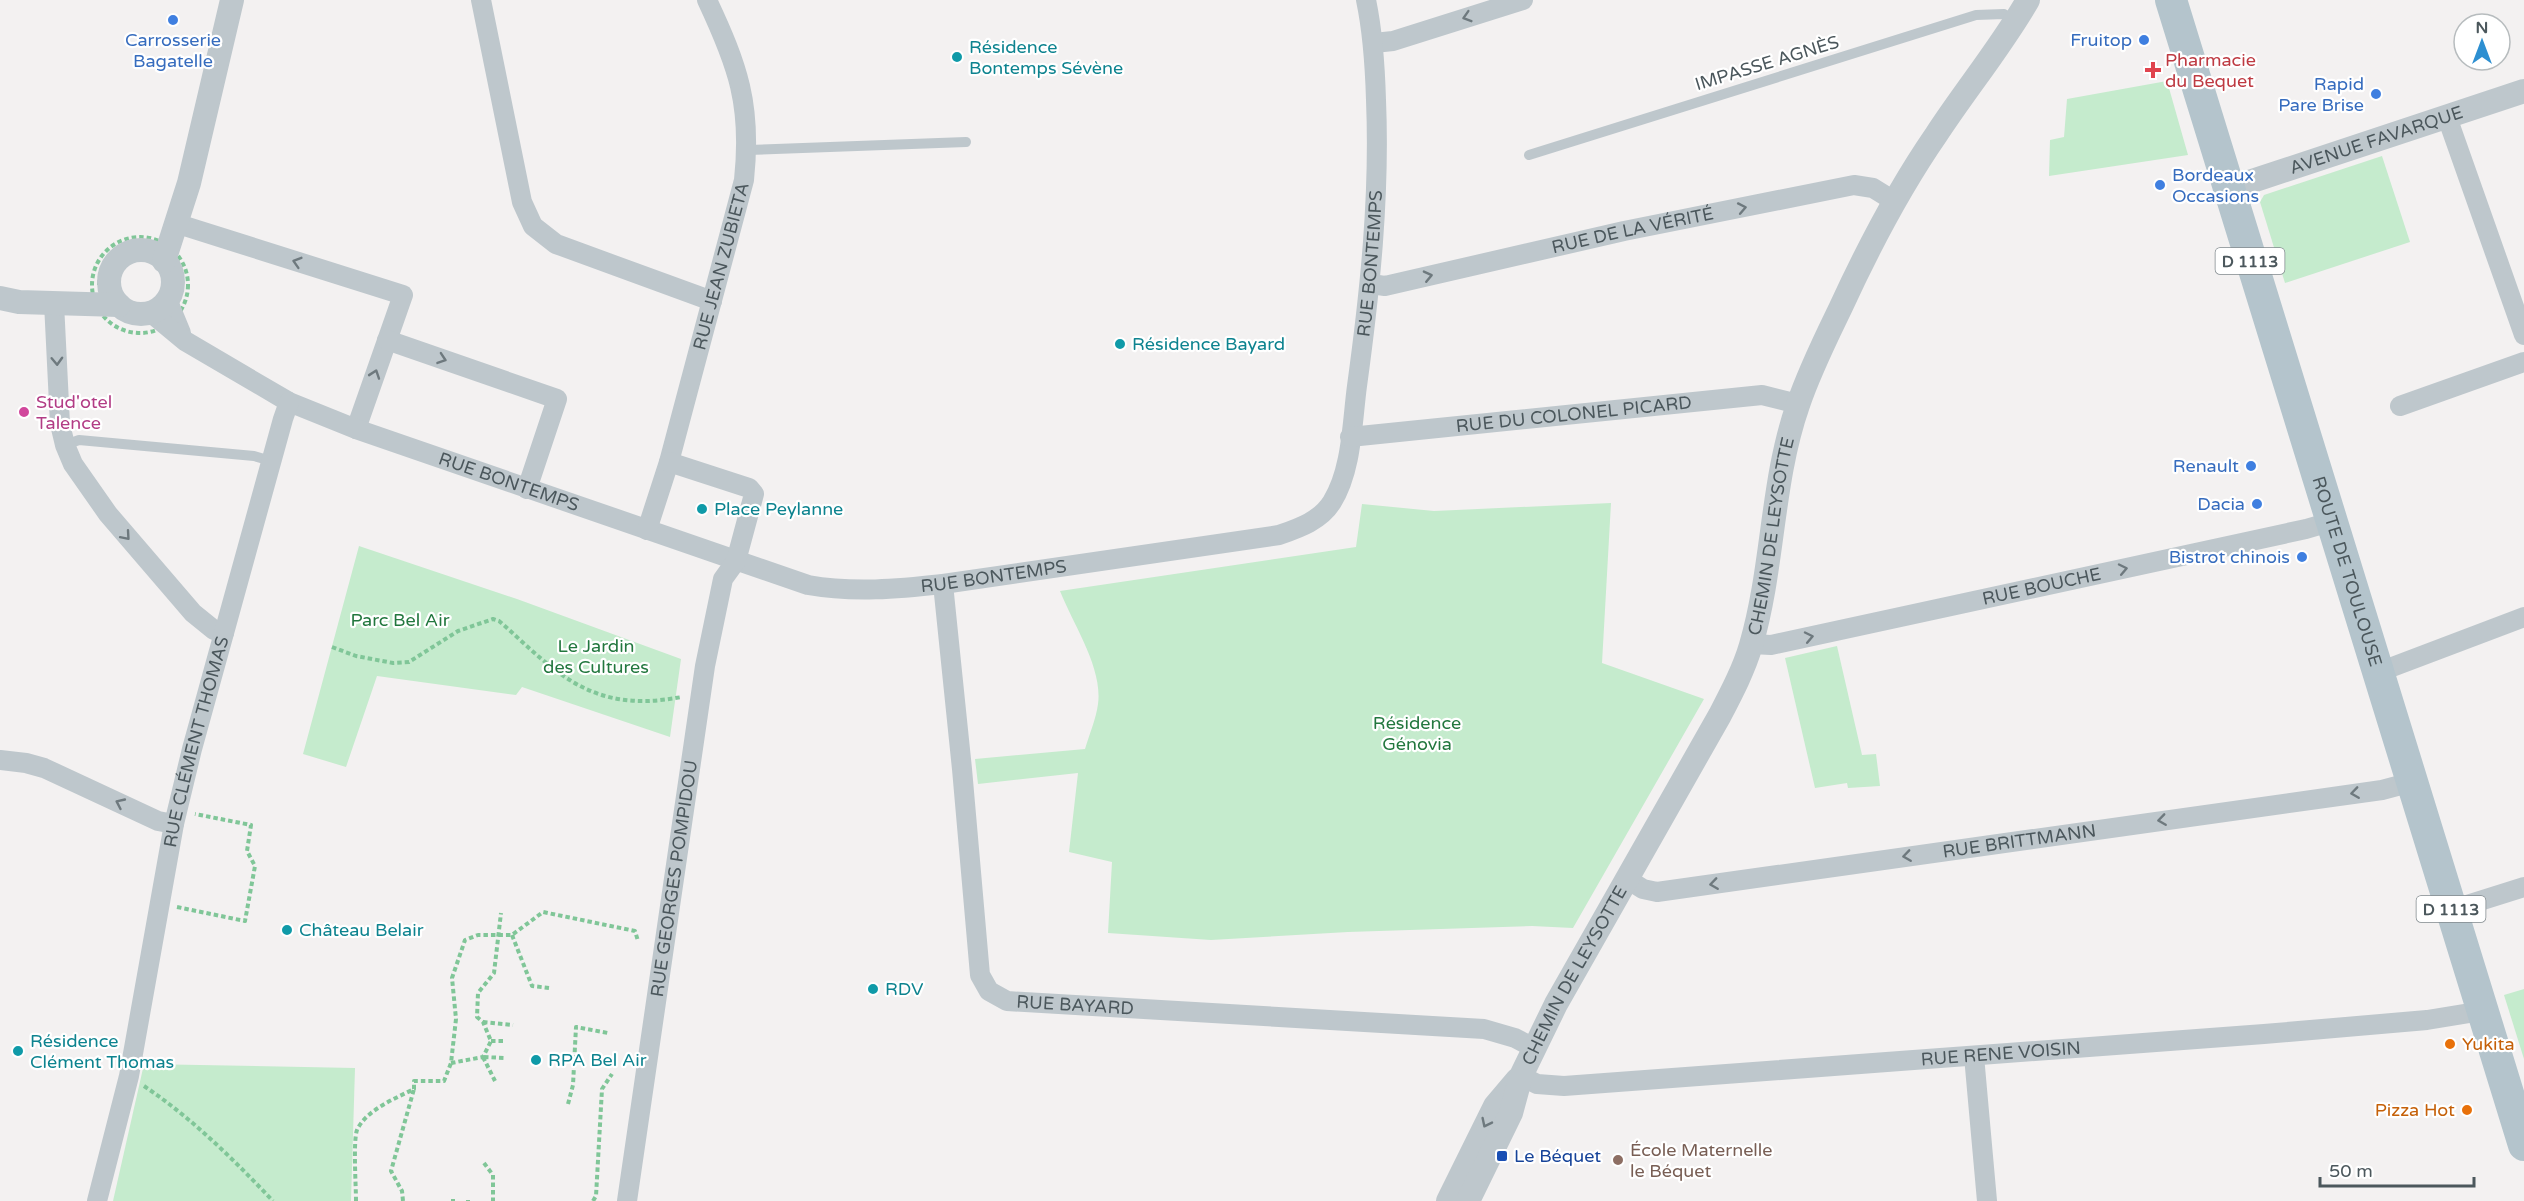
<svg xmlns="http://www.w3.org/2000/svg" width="2524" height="1201" font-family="'Varela Round',sans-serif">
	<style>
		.green { fill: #c5ebcd }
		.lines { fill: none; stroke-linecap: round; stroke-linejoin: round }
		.path { stroke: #80c698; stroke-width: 4; stroke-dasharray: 4.5 3; stroke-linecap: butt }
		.service { stroke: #bec7cc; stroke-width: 10 }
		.minor { stroke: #bec7cc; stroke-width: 20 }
		.tertiary { stroke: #bec7cc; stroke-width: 24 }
		.primary { stroke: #b4c4cc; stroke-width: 32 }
		.oneway { stroke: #6e797e }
		.shop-dot { fill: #3f7fe0; stroke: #fff; stroke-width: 2 }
		.culture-dot { fill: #0f9aa8; stroke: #fff; stroke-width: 2 }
		.health-dot { fill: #e0444e; stroke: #fff; stroke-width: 2 }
		.hotel-dot { fill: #d1479c; stroke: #fff; stroke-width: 2 }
		.food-dot { fill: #e8710a; stroke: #fff; stroke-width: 2 }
		.transit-dot { fill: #1a4fb4; stroke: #fff; stroke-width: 2 }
		.education-dot { fill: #8d6e63; stroke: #fff; stroke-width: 2 }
		.labels { text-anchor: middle; stroke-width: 4.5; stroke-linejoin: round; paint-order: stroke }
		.shield { fill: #fff; stroke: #81898d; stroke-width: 1.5 }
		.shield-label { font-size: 16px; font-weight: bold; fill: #4b575c }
		.shop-label { font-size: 18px; fill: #366cbe; stroke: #fff; text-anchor: end }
		.culture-label { font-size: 18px; fill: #0d838f; stroke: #fff; text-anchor: start }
		.health-label { font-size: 18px; fill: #be3a42; stroke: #fff; text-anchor: start }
		.street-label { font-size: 18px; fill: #4b575c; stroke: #fff }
		.hotel-label { font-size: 18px; fill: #b23c85; stroke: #fff; text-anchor: start }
		.park-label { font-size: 18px; fill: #22773e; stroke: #fff }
		.food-label { font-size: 18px; fill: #c56008; stroke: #fff; text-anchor: start }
		.education-label { font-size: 18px; fill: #785e54; stroke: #fff; text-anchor: start }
		.transit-label { font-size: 18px; fill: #164399; stroke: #fff; text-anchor: start }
	</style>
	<rect width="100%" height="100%" fill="#f3f1f1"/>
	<g class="green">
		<path d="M2167 81 2188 155 2049 176 2050 140 2064 137 2067 99Z"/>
		<path d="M2382 156 2410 242 2285 283 2260 202 2264 195Z"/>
		<path d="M1611 503 1602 663 1704 699 1573 928 1532 926 1348 932 1211 940 1108 933 1112 862 1069 852 1078 773 978 784 975 759 1085 749C1089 735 1096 719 1098 704 1103 668 1073 624 1060 591L1356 547 1362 504 1434 511Z"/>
		<path d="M359 546 517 599 681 659 670 737 522 687 516 695 377 676 346 767 303 754Z"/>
		<path d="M1837 646 1862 755 1876 754 1880 786 1848 788 1847 783 1815 788 1785 658Z"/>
		<path d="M2524 989V1059L2504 995Z"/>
		<path d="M144 1064 355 1068 351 1201H113Z"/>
	</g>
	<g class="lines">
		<g class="path">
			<circle cx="140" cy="285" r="48"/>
			<path d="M99 285C100 257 120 237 149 242"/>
			<path d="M332 647 356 656 393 663 409 662 458 631 493 619 499 621C545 661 578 702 645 701 657 701 670 699 682 697"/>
			<path d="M177 907 245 921 255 866 247 851 251 825 195 814"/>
			<path d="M512 935 532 986 549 988"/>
			<path d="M483 1022 513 1025"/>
			<path d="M491 1041H504"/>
			<path d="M483 1057 495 1081"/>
			<path d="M484 1057 504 1058"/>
			<path d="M451 1063 483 1057 491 1041 483 1022 477 1017 478 993 494 973 501 913"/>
			<path d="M144 1086C193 1119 233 1159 273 1201"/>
			<path d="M568 1104 573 1085 576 1027 608 1033"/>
			<path d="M484 1163 493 1175V1201"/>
			<path d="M356 1201C356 1186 353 1141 357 1130 366 1110 396 1098 414 1089V1081H444L451 1063 456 1019 452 978 465 940 478 935H512L543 912 635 931 638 941"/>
			<path d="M403 1201 402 1191 391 1171 414 1089"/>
			<path d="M453 1201V1199"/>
			<path d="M468 1201V1200"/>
			<path d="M593 1201 596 1196 602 1089 612 1074"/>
		</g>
		<g class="service">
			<path d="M747 150 966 142"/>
			<path d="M1529 155 1976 15 2004 14 2015 22"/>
			<path d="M65 445 79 440 254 456 271 461"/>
		</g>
		<g class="minor">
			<path d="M481 0 522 202 533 226 556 244 712 301"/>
			<path d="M1374 43 1393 41 1523 0"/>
			<path d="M2447 117 2524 335"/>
			<path d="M175 223 403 295 356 429"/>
			<path id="s1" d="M1371 284 1385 286 1624 231 1854 185 1873 188 1894 201"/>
			<path d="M167 299 181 333"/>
			<path d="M54 303 60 424 65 445 73 464 108 514 193 613 214 630 224 633"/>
			<path id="s2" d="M150 312 185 341 289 402 356 429 808 585C853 593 898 589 943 584L1279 535C1299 528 1320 521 1332 502 1352 470 1352 423 1357 386 1370 291 1380 196 1376 100 1375 66 1373 33 1366 0"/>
			<path d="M387 340 557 399 527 489"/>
			<path d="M2400 406 2524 362"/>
			<path id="s3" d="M1350 437 1762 395 1798 404"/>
			<path id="s4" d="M647 530 669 462 744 180C752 105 738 66 707 0"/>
			<path id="s5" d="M943 584 962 769 980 975 989 991 1007 1001 1484 1029 1515 1038 1534 1048"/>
			<path id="s6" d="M1752 644 1771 645 2306 529 2330 522"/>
			<path d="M2379 672 2524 617"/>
			<path d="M0 760 26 763 44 768 158 821 174 824"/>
			<path id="s7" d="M1627 879 1643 889 1657 892 2382 790 2412 782"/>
			<path d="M2451 910 2524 887"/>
			<path d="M1974 1056 1987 1201"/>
			<path id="s8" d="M1521 1076 1537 1084 1564 1086 2264 1034 2427 1020 2482 1011"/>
			<path id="s9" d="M97 1201 129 1076 174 824 192 749 283 419 289 402"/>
			<path id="s10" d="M627 1201 705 666 723 579 736 561 754 494 749 488 669 462"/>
		</g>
		<g class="tertiary">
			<path id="s11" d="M2228 189 2524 91"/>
			<circle cx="141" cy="282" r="32"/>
			<path d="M164 261 189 183 232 0"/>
			<path d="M0 298 19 302 119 305"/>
			<path d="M1448 1201 1495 1106 1517 1080"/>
			<path id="s12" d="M1468 1201 1511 1113 1521 1076 1556 1004 1720 715C1732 692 1744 669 1751 645 1774 566 1771 482 1798 405 1809 372 1825 340 1840 309 1868 248 1898 190 1936 135 1966 89 2001 47 2028 0"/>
		</g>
		<path class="primary" id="s13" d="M2171 0 2524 1145"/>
	</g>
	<defs><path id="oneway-chevron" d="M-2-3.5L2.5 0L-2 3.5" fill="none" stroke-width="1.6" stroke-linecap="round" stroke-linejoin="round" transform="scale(1.5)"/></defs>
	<g class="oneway">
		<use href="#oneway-chevron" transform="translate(1467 17) rotate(163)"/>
		<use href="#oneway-chevron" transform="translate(1742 208) rotate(-11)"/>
		<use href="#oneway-chevron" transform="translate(297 262) rotate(-163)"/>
		<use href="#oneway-chevron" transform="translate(1428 276) rotate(-13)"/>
		<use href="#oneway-chevron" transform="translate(442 359) rotate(19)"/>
		<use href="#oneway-chevron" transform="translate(57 361) rotate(88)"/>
		<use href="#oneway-chevron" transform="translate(375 374) rotate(-71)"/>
		<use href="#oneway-chevron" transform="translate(126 536) rotate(49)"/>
		<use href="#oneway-chevron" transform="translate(2123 569) rotate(-12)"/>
		<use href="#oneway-chevron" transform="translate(1809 637) rotate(-12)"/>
		<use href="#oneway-chevron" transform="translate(2355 793) rotate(172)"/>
		<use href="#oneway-chevron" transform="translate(120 803) rotate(-155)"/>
		<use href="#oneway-chevron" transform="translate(2162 820) rotate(172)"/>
		<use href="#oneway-chevron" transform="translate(1907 856) rotate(172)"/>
		<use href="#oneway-chevron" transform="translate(1714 884) rotate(172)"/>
		<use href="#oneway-chevron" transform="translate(1486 1123) rotate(116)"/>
	</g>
	<g class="shop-dot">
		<circle cx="173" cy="20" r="6"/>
		<circle cx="2144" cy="40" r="6"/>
		<circle cx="2376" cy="94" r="6"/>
		<circle cx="2160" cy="185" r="6"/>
		<circle cx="2251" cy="466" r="6"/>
		<circle cx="2257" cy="504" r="6"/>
		<circle cx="2302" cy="557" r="6"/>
	</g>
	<g class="culture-dot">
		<circle cx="957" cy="57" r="6"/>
		<circle cx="1120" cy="344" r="6"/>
		<circle cx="702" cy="509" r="6"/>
		<circle cx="287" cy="930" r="6"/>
		<circle cx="873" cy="989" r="6"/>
		<circle cx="18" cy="1051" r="6"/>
		<circle cx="536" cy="1060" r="6"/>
	</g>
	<path class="health-dot" d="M2150 61h6v6h6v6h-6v6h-6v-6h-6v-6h6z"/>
	<circle class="hotel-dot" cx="24" cy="412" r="6"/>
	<g class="food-dot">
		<circle cx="2450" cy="1044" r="6"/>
		<circle cx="2467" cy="1110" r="6"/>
	</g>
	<rect class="transit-dot" x="1496" y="1150" width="12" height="12" rx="3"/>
	<circle class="education-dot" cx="1618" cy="1160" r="6"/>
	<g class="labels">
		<g class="shield">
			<rect x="2215.5" y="248" width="69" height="26" rx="4.5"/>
			<rect x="2416.5" y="896" width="69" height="26" rx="4.5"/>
		</g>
		<g class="shield-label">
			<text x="2250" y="267">D 1113</text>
			<text x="2451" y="915">D 1113</text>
		</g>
		<g class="shop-label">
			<text x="173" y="46" text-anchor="middle">Carrosserie<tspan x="173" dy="21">Bagatelle</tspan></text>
			<text x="2132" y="46">Fruitop</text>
			<text x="2364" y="90">Rapid<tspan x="2364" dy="21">Pare Brise</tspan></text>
			<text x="2172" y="181" text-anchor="start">Bordeaux<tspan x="2172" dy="21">Occasions</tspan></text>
			<text x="2239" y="472">Renault</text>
			<text x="2245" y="510">Dacia</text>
			<text x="2290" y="563">Bistrot chinois</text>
		</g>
		<g class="culture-label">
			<text x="969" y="53">Résidence<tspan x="969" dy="21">Bontemps Sévène</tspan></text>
			<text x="1132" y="350">Résidence Bayard</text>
			<text x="714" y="515">Place Peylanne</text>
			<text x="299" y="936">Château Belair</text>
			<text x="885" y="995">RDV</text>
			<text x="30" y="1047">Résidence<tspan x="30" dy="21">Clément Thomas</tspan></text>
			<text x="548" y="1066">RPA Bel Air</text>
		</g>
		<g class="health-label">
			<text x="2165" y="66">Pharmacie<tspan x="2165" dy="21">du Bequet</tspan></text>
		</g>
		<g class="street-label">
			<text transform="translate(1767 63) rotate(-17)" y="6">IMPASSE AGNÈS</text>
			<text dy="6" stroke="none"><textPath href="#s11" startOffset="156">AVENUE FAVARQUE</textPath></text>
			<text dy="6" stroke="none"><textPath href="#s1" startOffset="268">RUE DE LA VÉRITÉ</textPath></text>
			<text dy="6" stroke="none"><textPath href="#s2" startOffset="1498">RUE BONTEMPS</textPath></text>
			<text dy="6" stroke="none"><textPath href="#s4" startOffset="274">RUE JEAN ZUBIETA</textPath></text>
			<text dy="6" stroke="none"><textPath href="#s3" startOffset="225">RUE DU COLONEL PICARD</textPath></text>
			<text dy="6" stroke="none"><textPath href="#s2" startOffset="400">RUE BONTEMPS</textPath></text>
			<text dy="6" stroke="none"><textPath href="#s12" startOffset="736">CHEMIN DE LEYSOTTE</textPath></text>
			<text dy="6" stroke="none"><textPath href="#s13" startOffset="598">ROUTE DE TOULOUSE</textPath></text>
			<text dy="6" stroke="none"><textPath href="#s2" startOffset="903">RUE BONTEMPS</textPath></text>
			<text dy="6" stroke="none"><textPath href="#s6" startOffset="296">RUE BOUCHE</textPath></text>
			<text dy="6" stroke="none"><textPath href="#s9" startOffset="470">RUE CLÉMENT THOMAS</textPath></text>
			<text dy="6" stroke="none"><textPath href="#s7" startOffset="399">RUE BRITTMANN</textPath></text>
			<text dy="6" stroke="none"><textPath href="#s10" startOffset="326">RUE GEORGES POMPIDOU</textPath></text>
			<text dy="6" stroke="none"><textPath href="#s12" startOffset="250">CHEMIN DE LEYSOTTE</textPath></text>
			<text dy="6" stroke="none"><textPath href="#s5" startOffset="500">RUE BAYARD</textPath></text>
			<text dy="6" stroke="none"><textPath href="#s8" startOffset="483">RUE RENE VOISIN</textPath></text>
		</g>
		<g class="hotel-label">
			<text x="36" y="408">Stud'otel<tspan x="36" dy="21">Talence</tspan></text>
		</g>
		<g class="park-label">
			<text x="400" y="626">Parc Bel Air</text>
			<text x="596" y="652">Le Jardin<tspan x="596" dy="21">des Cultures</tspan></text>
			<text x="1417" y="729">Résidence<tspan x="1417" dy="21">Génovia</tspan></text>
		</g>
		<g class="food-label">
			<text x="2462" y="1050">Yukita</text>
			<text x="2455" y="1116" text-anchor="end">Pizza Hot</text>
		</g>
		<g class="education-label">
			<text x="1630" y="1156">École Maternelle<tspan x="1630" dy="21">le Béquet</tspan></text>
		</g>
		<g class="transit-label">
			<text x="1514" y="1162">Le Béquet</text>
		</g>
	</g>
	<g transform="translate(2482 42)"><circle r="28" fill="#ffffff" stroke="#b7bcbe" stroke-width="1.5"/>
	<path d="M0-4.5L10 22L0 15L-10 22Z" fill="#2d8fd1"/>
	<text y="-9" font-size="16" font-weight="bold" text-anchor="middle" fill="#4b575c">N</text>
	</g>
	<path d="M2320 1177v9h154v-9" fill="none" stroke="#4b575c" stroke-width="3"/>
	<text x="2329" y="1177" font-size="18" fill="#4b575c" stroke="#ffffff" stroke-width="4.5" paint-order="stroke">50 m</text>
</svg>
